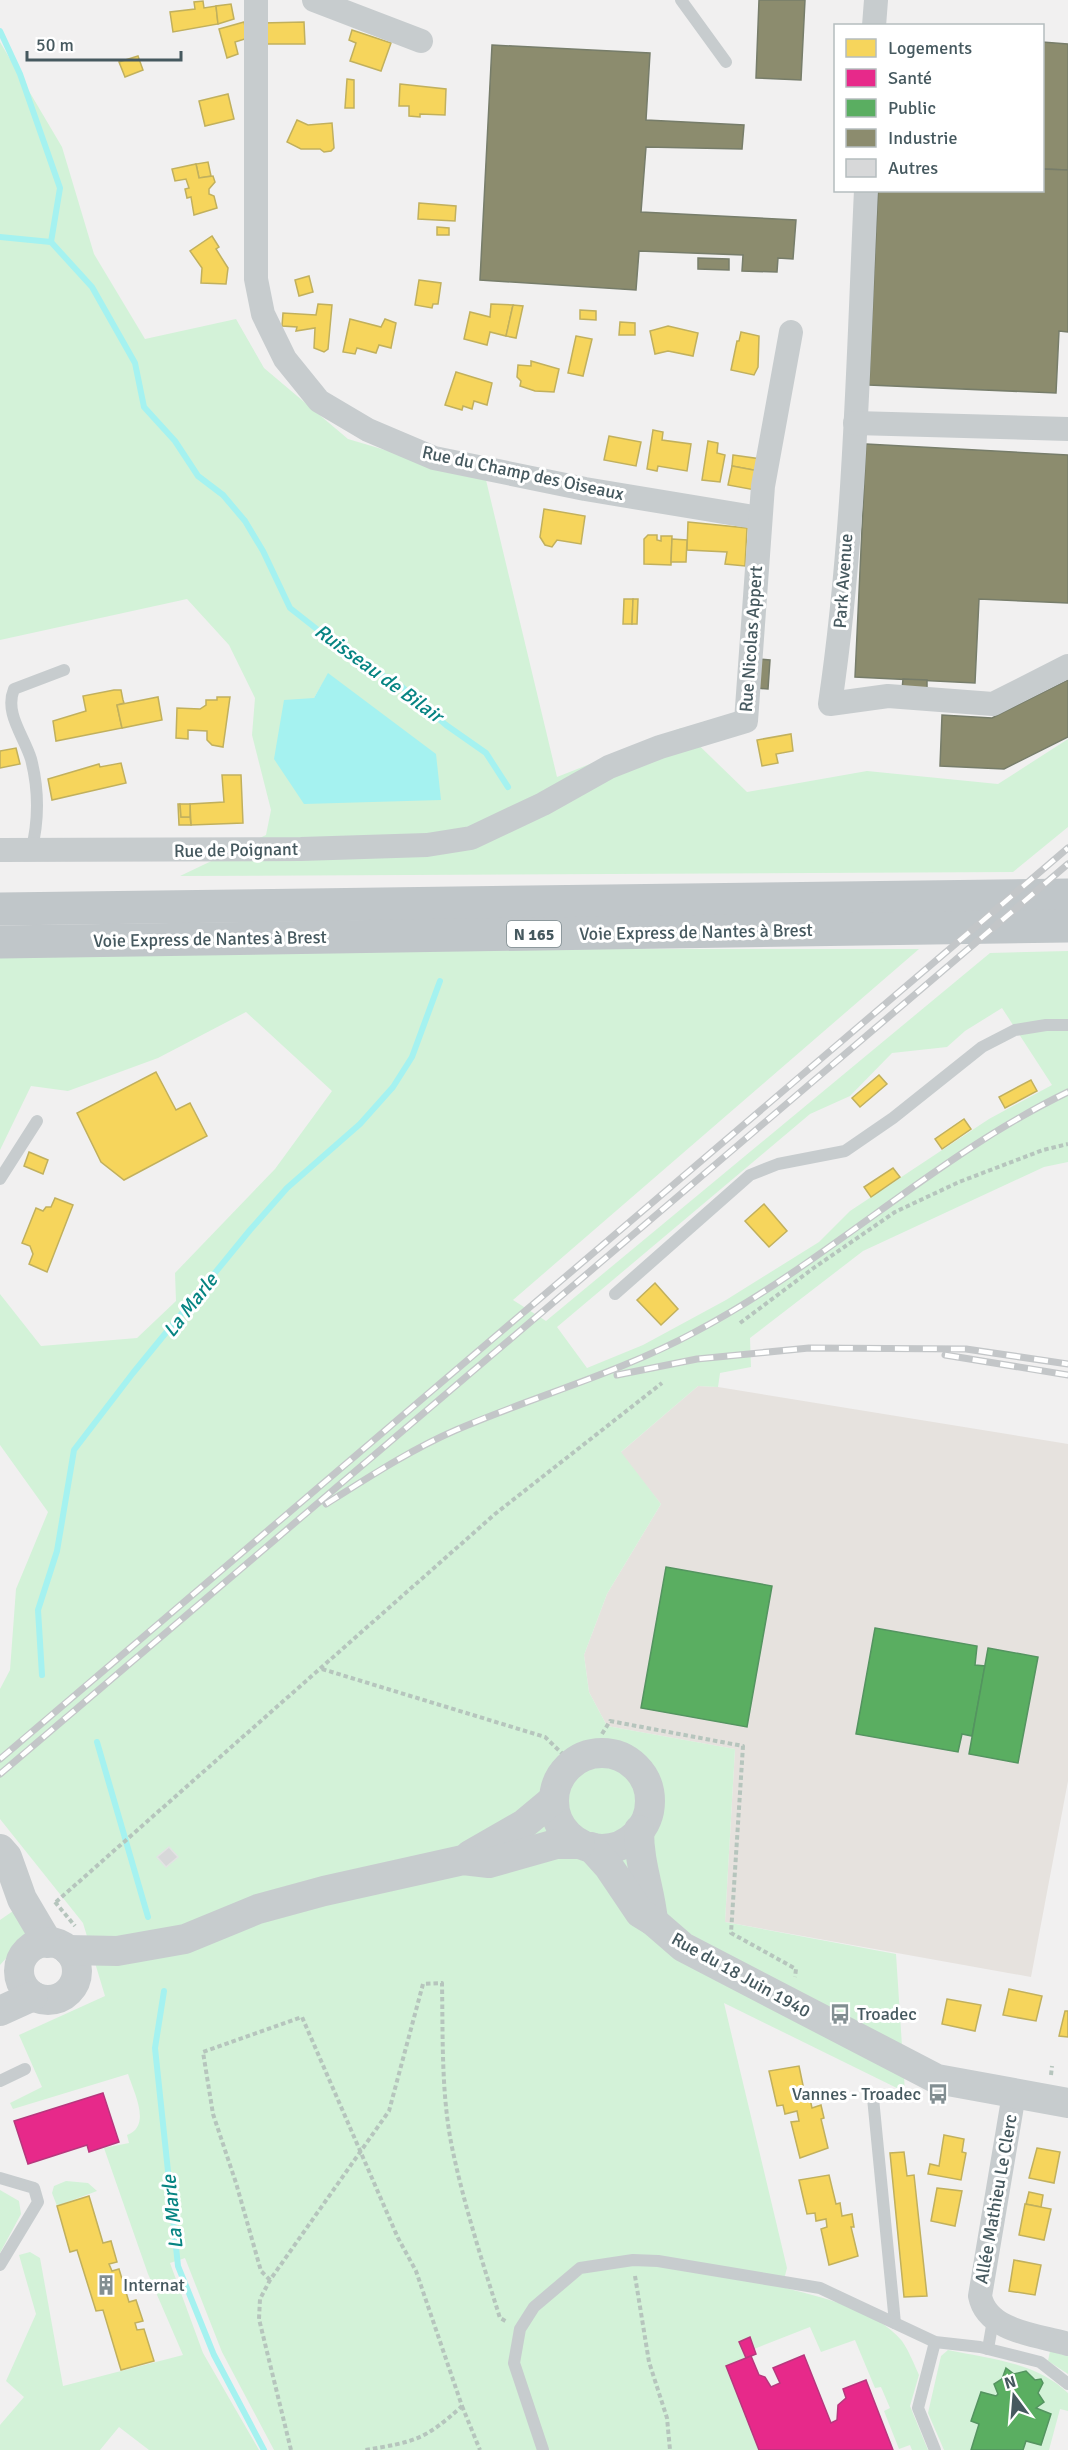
<svg xmlns="http://www.w3.org/2000/svg" width="1068" height="2450" font-family="Signika,sans-serif">
	<style>
		.commercial { fill: #e6e2de }
		.green { fill: #d3f2d8; fill-rule: evenodd }
		.water { fill: #a5f2f0 }
		.homes { fill: #f6d55c; stroke: #c1b05d; stroke-width: 1.5 }
		.health { fill: #e7298a; stroke: #b7377d; stroke-width: 1.5 }
		.public { fill: #5aae61; stroke: #549460; stroke-width: 1.5 }
		.industry { fill: #8c8c6e; stroke: #777d6a; stroke-width: 1.5 }
		.lines { fill: none; stroke-linecap: round; stroke-linejoin: round }
		.stream { stroke: #a5f2f0; stroke-width: 6 }
		.building { fill: #d7d8d9; stroke: #e2e3e3; stroke-width: 1.5 }
		.path { stroke: #b6c5bd; stroke-width: 4; stroke-dasharray: 4.5 3; stroke-linecap: butt }
		.service { stroke: #c7ccce; stroke-width: 12 }
		.minor { stroke: #c7ccce; stroke-width: 24 }
		.tertiary { stroke: #c7ccce; stroke-width: 30 }
		.trunk { stroke: #c0c6c9; stroke-width: 33 }
		.rail-casing { stroke: #c3c6c8; stroke-width: 7 }
		.rail { stroke: #fff; stroke-width: 4.5; stroke-dasharray: 14; stroke-linecap: butt }
		.labels { text-anchor: middle; stroke-width: 6; stroke-linejoin: round; paint-order: stroke }
		.shield { fill: #fff; stroke: #7e8b8f; stroke-width: 1.5 }
		.shield-label { font-size: 16px; font-weight: bold; fill: #46595f }
		.street-label { font-size: 18px; fill: #46595f; stroke: #fff }
		.poi-label { font-size: 18px; fill: #46595f; stroke: #fff; text-anchor: start }
		.water-label { font-size: 20px; font-style: italic; fill: #068482; stroke: #fff }
	</style>
	<rect width="100%" height="100%" fill="#f1f0f0"/>
	<path class="commercial" d="M698 1386 718 1387 1068 1444V1781L1031 1977 725 1922 735 1749 607 1726 589 1692 584 1655 607 1594 661 1504 620 1453Z"/>
	<g class="green">
		<path d="M0 42 62 147 94 254 145 339 236 319 264 368 348 439 486 480 557 777 681 728 747 792 867 771 998 784 1068 739V827L1013 872 180 876 266 835 271 810 252 735 255 698 229 645 187 599 0 640ZM328 674 304 804 314 698Z"/>
		<path d="M437 949H919L513 1300 546 1321 990 953 1068 951V1162L1044 1167 863 1251 750 1338 751 1367 720 1373 718 1387 698 1386 621 1452 661 1504 607 1594 584 1655 589 1692 607 1726 735 1749 725 1922 896 1954 905 2092 724 2003 787 2268 782 2287C820 2297 876 2309 902 2341 909 2351 914 2364 919 2375L910 2406 928 2450H912L910 2445 899 2449 884 2411 890 2408 881 2387 875 2388 855 2340 821 2352 810 2327 754 2349 750 2338 739 2342 746 2358 759 2450H274L222 2352 185 2258 170 2263 203 2353 259 2450H149L119 2427 100 2450H0V2425L24 2397 6 2381 36 2314 19 2255 30 2252 40 2258 63 2386 183 2355 148 2274 104 2148 129 2143 127 2135C152 2126 134 2093 128 2074L13 2109 10 2103 42 2087 19 2035 105 1996 83 1923 0 1819V1689L10 1670 16 1589 48 1512 0 1445V1294L41 1346 137 1338 176 1301 175 1273 275 1169 332 1091 246 1012 158 1058 68 1091 31 1086 0 1150V956ZM1002 1008 1052 1085 989 1119 850 1211 819 1242 726 1300 643 1345 587 1368 557 1327 810 1114 850 1096 892 1053 947 1047 965 1031Z"/>
		<path d="M16 1909 35 1933 24 1938 0 1965V1920Z"/>
		<path d="M66 2181 88 2183 97 2191 57 2206 52 2193 54 2186Z"/>
		<path d="M0 2190 19 2201 21 2214 0 2253Z"/>
		<path d="M948 2350C990 2359 1036 2362 1068 2393V2411L1060 2409 1049 2450H1023L1026 2441 1041 2444 1051 2414 1036 2408 1044 2402 1038 2393 1042 2381 1035 2380 1026 2371 1014 2374 1006 2368 1002 2379 994 2384 998 2394 971 2421 979 2424 971 2450H944L928 2413 941 2356Z"/>
		<path d="M1050 2351 1068 2356V2374L1048 2361Z"/>
	</g>
	<path class="water" d="M328 673 436 754 441 800 304 804 274 759 284 700 314 698Z"/>
	<g class="homes">
		<path d="M203 1 204 8 216 6 218 24 173 32 170 12 195 9 194 2Z"/>
		<path d="M231 4 234 19 218 24 216 6Z"/>
		<path d="M244 22 248 38 235 42 238 54 227 58 219 29Z"/>
		<path d="M304 22 305 44H262V23Z"/>
		<path d="M352 30 391 43 381 71 350 61 356 43 349 40Z"/>
		<path d="M138 56 143 70 125 77 119 62Z"/>
		<path d="M347 79 354 80V108H345Z"/>
		<path d="M400 84 446 89 445 115 420 114V117L409 116V106H399Z"/>
		<path d="M228 94 234 119 205 126 199 101Z"/>
		<path d="M297 120 308 125 332 123 334 148 331 151 324 152 320 149H301L287 142Z"/>
		<path d="M208 162 211 176 199 178 196 164Z"/>
		<path d="M196 164 199 178 213 176 215 182 209 189V194L214 196 217 208 194 215 191 197 187 198 185 189 189 188 186 179 175 181 172 169Z"/>
		<path d="M419 203 456 206 455 221 418 219Z"/>
		<path d="M437 227 449 228V235H437Z"/>
		<path d="M212 236 219 247 216 249 228 268 226 284 201 283 202 268 190 251Z"/>
		<path d="M309 276 313 292 299 296 295 280Z"/>
		<path d="M419 280 441 283 438 304H433L432 308 415 305Z"/>
		<path d="M318 304 332 305 328 349 324 352 314 348 315 328 296 331 297 327 282 326 283 313 316 315Z"/>
		<path d="M491 304 513 305 506 336 490 332 487 345 464 339 470 312 490 317Z"/>
		<path d="M513 305 523 306 516 338 506 336Z"/>
		<path d="M580 310 596 311V320L580 319Z"/>
		<path d="M350 319 381 327 385 319 396 323 391 348 379 345 376 353 357 348 355 354 343 352Z"/>
		<path d="M620 322 635 323V335H619Z"/>
		<path d="M668 326 698 333 693 356 668 351 655 354 650 331Z"/>
		<path d="M741 332 759 336 758 367 754 375 731 370 737 341H739Z"/>
		<path d="M576 336 592 339 583 376 568 373Z"/>
		<path d="M531 361 559 369 554 392 535 391 520 386 521 381 517 377 518 365 531 366Z"/>
		<path d="M456 372 492 383 487 405 474 401 472 409 463 406 462 410 445 405Z"/>
		<path d="M653 430 663 432 662 440 691 444 687 471 658 466 657 471 647 469Z"/>
		<path d="M609 436 641 442 636 466 604 460Z"/>
		<path d="M708 441 718 443 717 453 725 455 720 482 702 480Z"/>
		<path d="M733 455 761 459 759 471 732 466Z"/>
		<path d="M732 466 759 471 755 490 728 485Z"/>
		<path d="M544 509 585 516 581 544 557 540 552 547 545 545 540 537Z"/>
		<path d="M688 522 747 528 745 566 725 564 727 552 687 550Z"/>
		<path d="M648 535H657V540L661 541V536H672L671 565 644 564V539Z"/>
		<path d="M672 539 687 540 686 562H671Z"/>
		<path d="M624 599H633L632 624H623Z"/>
		<path d="M633 599H638L637 624H632Z"/>
		<path d="M114 690H121L123 700 124 703 117 705 122 728 56 741 53 721 86 711 83 696Z"/>
		<path d="M158 697 162 720 122 728 117 705Z"/>
		<path d="M217 697H230L223 747 212 745 207 740V731L188 730V739L176 738 177 708 200 709 206 705V700H217Z"/>
		<path d="M791 734 793 751 776 754 778 763 762 766 757 740Z"/>
		<path d="M16 748 20 764 0 768V751Z"/>
		<path d="M121 763 126 783 52 800 48 779 99 764 100 767Z"/>
		<path d="M222 775H241L243 823 191 825 190 804 224 802Z"/>
		<path d="M178 804H180L181 817H190L191 825H179Z"/>
		<path d="M180 804H190V817H181Z"/>
		<path d="M156 1072 176 1110 190 1103 207 1136 124 1180 101 1162 77 1113Z"/>
		<path d="M879 1075 887 1084 860 1107 852 1098Z"/>
		<path d="M1031 1080 1037 1091 1005 1108 999 1097Z"/>
		<path d="M964 1119 971 1129 942 1149 935 1139Z"/>
		<path d="M29 1152 48 1160 43 1174 24 1166Z"/>
		<path d="M893 1168 900 1177 871 1197 864 1187Z"/>
		<path d="M55 1198 73 1205 47 1272 29 1264 33 1254 30 1246 22 1243 36 1208 43 1211 46 1207H51Z"/>
		<path d="M764 1204 787 1231 769 1247 745 1221Z"/>
		<path d="M655 1283 678 1309 661 1325 637 1300Z"/>
		<path d="M1009 1989 1042 1996 1036 2021 1003 2015Z"/>
		<path d="M947 1999 981 2005 975 2031 942 2024Z"/>
		<path d="M1065 2011H1068V2037L1059 2036Z"/>
		<path d="M799 2066 805 2095 809 2094 812 2108 821 2105 824 2118 821 2119 828 2148 800 2158 791 2122 799 2121 797 2111 785 2114 783 2105 777 2106 769 2071Z"/>
		<path d="M944 2135 964 2139 962 2152 966 2153 961 2180 928 2174 930 2164 939 2166Z"/>
		<path d="M1037 2148 1060 2152 1054 2183 1029 2178Z"/>
		<path d="M904 2152 907 2176 914 2175 927 2296 904 2297 890 2153Z"/>
		<path d="M829 2175 836 2204 840 2203 842 2216 852 2214 854 2227H851L858 2256 829 2265 821 2229 827 2227 826 2219 816 2221 815 2213 807 2214 799 2180Z"/>
		<path d="M937 2188 962 2191 955 2226 931 2221Z"/>
		<path d="M1029 2192 1043 2195 1041 2207 1026 2204Z"/>
		<path d="M89 2196 103 2243 111 2241 117 2262 109 2264 112 2271 119 2269 129 2302 136 2300 143 2321 135 2323 137 2330 144 2329 154 2361 121 2370 103 2310 96 2311 77 2250 70 2252 57 2206Z"/>
		<path d="M1025 2204 1051 2209 1044 2240 1019 2235Z"/>
		<path d="M1014 2260 1041 2265 1035 2295 1009 2291Z"/>
	</g>
	<g class="health">
		<path d="M103 2093 119 2142 89 2152 87 2145 28 2164 14 2121Z"/>
		<path d="M750 2337 756 2354 746 2358 739 2342Z"/>
		<path d="M804 2355 831 2423 837 2420 838 2405 846 2398 843 2389 866 2380 893 2450H759L726 2366 751 2356 759 2375 765 2377 771 2387 780 2383 773 2368Z"/>
	</g>
	<g class="public">
		<path d="M666 1567 772 1586 747 1727 641 1708Z"/>
		<path d="M875 1628 977 1646 975 1665 985 1666 972 1736 962 1734 958 1752 856 1734Z"/>
		<path d="M988 1648 1038 1657 1018 1763 969 1754Z"/>
		<path d="M1006 2368 1014 2374 1026 2371 1035 2380 1041 2379 1043 2383 1038 2393 1044 2402 1036 2408 1051 2414 1041 2445 1026 2441 1023 2450H971L979 2424 971 2421 981 2392 996 2396 998 2394 994 2384 1002 2379Z"/>
	</g>
	<g class="industry">
		<path d="M759 0H805L801 80 756 78Z"/>
		<path d="M1042 42 1068 44V170L1042 169Z"/>
		<path d="M492 45 650 53 646 120 744 125 742 149 646 147 641 212 796 220 793 259 778 258 777 272 742 271 743 255 639 251 636 290 480 280Z"/>
		<path d="M1042 169 1068 170V332L1059 331 1056 393 869 385 878 190H1042Z"/>
		<path d="M698 258 729 259V270L698 269Z"/>
		<path d="M866 444 1068 455V603L979 599 975 683 855 677Z"/>
		<path d="M759 659 770 660 768 689 757 688Z"/>
		<path d="M903 679 927 680V691L902 690Z"/>
		<path d="M1068 680V737L1004 769 940 766 942 715 992 718Z"/>
	</g>
	<g class="lines">
		<g class="stream">
			<path d="M0 31 20 74 60 188 51 242"/>
			<path d="M0 237 51 242 92 287 135 363 144 407 175 441 198 476 223 495 245 521 263 551 290 608 370 671 394 680 446 725 486 753 508 787"/>
			<path d="M42 1675 38 1610 57 1551 74 1450 133 1373 250 1230 287 1188 360 1124 393 1087 412 1057 440 981"/>
			<path d="M97 1742 148 1917"/>
			<path d="M164 1991 155 2048 178 2266 214 2355 264 2450"/>
		</g>
	</g>
	<path class="building" d="M169 1847 178 1857 166 1867 157 1857Z"/>
	<g class="lines">
		<g class="path">
			<path d="M740 1323 815 1267 895 1212 959 1182 1043 1150 1068 1144"/>
			<path d="M322 1669 545 1737 572 1763"/>
			<path d="M602 1734 610 1721 743 1746 731 1933 796 1969 795 1977"/>
			<path d="M55 1902 75 1926"/>
			<path d="M56 1902 495 1514 662 1383"/>
			<path d="M1051 2075 1052 2066"/>
			<path d="M635 2276 649 2362 667 2418 670 2450"/>
			<path d="M270 2280 261 2271 236 2183 213 2114 203 2052 302 2017 398 2238 416 2271 462 2406C425 2440 414 2442 365 2450"/>
			<path d="M462 2406 480 2450"/>
			<path d="M291 2450 259 2319 260 2299 270 2280 389 2111 423 1984 442 1983C443 2039 441 2097 453 2152 465 2208 483 2264 500 2318L507 2322"/>
		</g>
		<g class="service">
			<path d="M681 0 726 62"/>
			<path d="M31 852C39 821 39 790 31 759 24 736 4 713 14 689L64 670"/>
			<path d="M0 1179 37 1121"/>
			<path d="M615 1294 750 1175 778 1164 845 1151 893 1118 982 1047 1015 1030 1046 1025H1068"/>
			<path d="M0 2081 25 2069"/>
			<path d="M873 2098 895 2323"/>
			<path d="M0 2178 34 2188 38 2202 0 2265"/>
			<path d="M988 2349 993 2320"/>
			<path d="M543 2450 514 2363 520 2329 534 2307 580 2268 633 2260 658 2261 820 2288 935 2342 980 2347 1040 2362 1068 2384"/>
			<path d="M935 2450 918 2408 935 2342"/>
		</g>
		<g class="minor">
			<path d="M256 0V279L263 314 285 359 319 401 368 430 434 458 585 489 760 518"/>
			<path d="M314 0 421 41"/>
			<path d="M874 26 876 0"/>
			<path d="M866 190C858 361 855 535 830 704L888 696 993 704 1068 666"/>
			<path d="M855 423 1068 429"/>
			<path d="M0 850 301 849 427 845 471 838 543 804 609 767 660 747 746 721 763 486 791 332"/>
			<path d="M1014 2094 980 2296C987 2332 1038 2335 1068 2344"/>
		</g>
		<g class="tertiary">
			<circle cx="602" cy="1801" r="48"/>
			<path d="M639 1830C639 1866 650 1888 653 1921"/>
			<path d="M591 1847 609 1867 640 1913 653 1921 683 1947 937 2079 1068 2103"/>
			<path d="M0 1849 7 1857 22 1899 48 1943"/>
			<path d="M470 1855 524 1824 554 1799"/>
			<circle cx="48" cy="1971" r="29"/>
			<path d="M68 1950 117 1951 185 1939 258 1909 324 1891 463 1860 489 1863 556 1844H580"/>
			<path d="M0 2011 33 1996"/>
		</g>
		<g class="trunk">
			<path d="M0 909 1068 895"/>
			<path d="M0 942 1068 926"/>
		</g>
		<g class="rail-casing">
			<g id="rail">
				<path d="M945 1355 1068 1375"/>
				<path d="M617 1375 697 1359 809 1348 966 1349 1068 1364"/>
				<path d="M326 1504C369 1477 410 1450 456 1430 535 1396 619 1373 695 1332 826 1263 935 1156 1068 1092"/>
				<path d="M0 1759 1068 848"/>
				<path d="M0 1774 1068 864"/>
			</g>
		</g>
		<use href="#rail" class="rail"/>
	</g>
	<defs>
		<g id="bus-bare" transform="scale(1.62)"><path d="M-5-6H5V4H4V6H2V4H-2V6H-4V4H-5ZM-3.5-4V0h7V-4ZM-3.5 1.2v1.5H-2V1.2ZM2 1.2v1.5H3.5V1.2Z" fill="#828e92" stroke="#fff" stroke-width="2.5" paint-order="stroke"/></g>
		<g id="building-bare" transform="scale(1.62)"><path d="M-4-6H4V6H1V3H-1V6H-4ZM-2.5-4.3h1.7v1.8h-1.7ZM.8-4.3h1.7v1.8H.8ZM-2.5-1h1.7V.8h-1.7ZM.8-1h1.7V.8H.8Z" fill="#828e92" stroke="#fff" stroke-width="2.5" paint-order="stroke"/></g>
	</defs>
	<g fill-rule="evenodd">
		<use href="#bus-bare" x="840" y="2014"/>
		<use href="#bus-bare" x="938" y="2094"/>
		<use href="#building-bare" x="106" y="2285"/>
	</g>
	<g class="labels">
		<rect class="shield" x="507" y="921" width="54" height="26" rx="4.5"/>
		<g class="shield-label">
			<text x="534" y="940">N 165</text>
		</g>
		<g class="street-label">
			<text transform="translate(523 473) rotate(12)" y="6">Rue du Champ des Oiseaux</text>
			<text transform="translate(843 581) rotate(-86)" y="6">Park Avenue</text>
			<text transform="translate(751 639) rotate(-86)" y="6">Rue Nicolas Appert</text>
			<text transform="translate(236 850) rotate(-1)" y="6">Rue de Poignant</text>
			<text transform="translate(696 932) rotate(-1)" y="6">Voie Express de Nantes à Brest</text>
			<text transform="translate(210 939) rotate(-1)" y="6">Voie Express de Nantes à Brest</text>
			<text transform="translate(741 1975) rotate(29)" y="6">Rue du 18 Juin 1940</text>
			<text transform="translate(996 2199) rotate(-80)" y="6">Allée Mathieu Le Clerc</text>
		</g>
		<g class="poi-label">
			<text x="857" y="2020">Troadec</text>
			<text x="921" y="2100" text-anchor="end">Vannes - Troadec</text>
			<text x="123" y="2291">Internat</text>
		</g>
		<g class="water-label">
			<text transform="translate(379 673) rotate(36)" y="7">Ruisseau de Bilair</text>
			<text transform="translate(190 1305) rotate(-52)" y="7">La Marle</text>
			<text transform="translate(172 2212) rotate(-96)" y="7">La Marle</text>
		</g>
	</g>
	<rect x="834" y="24" width="210" height="168" fill="#ffffff" stroke="#b5bdbf" stroke-width="1.5"/>
	<rect x="846" y="39" width="30" height="18" fill="#f6d55c" stroke="#b5bdbf" stroke-width="1.5"/>
	<text x="888" y="54" font-size="18" fill="#46595f">Logements</text>
	<rect x="846" y="69" width="30" height="18" fill="#e7298a" stroke="#b5bdbf" stroke-width="1.5"/>
	<text x="888" y="84" font-size="18" fill="#46595f">Santé</text>
	<rect x="846" y="99" width="30" height="18" fill="#5aae61" stroke="#b5bdbf" stroke-width="1.5"/>
	<text x="888" y="114" font-size="18" fill="#46595f">Public</text>
	<rect x="846" y="129" width="30" height="18" fill="#8c8c6e" stroke="#b5bdbf" stroke-width="1.5"/>
	<text x="888" y="144" font-size="18" fill="#46595f">Industrie</text>
	<rect x="846" y="159" width="30" height="18" fill="#d7d8d9" stroke="#b5bdbf" stroke-width="1.5"/>
	<text x="888" y="174" font-size="18" fill="#46595f">Autres</text>
	<g transform="translate(1014 2396) rotate(344)" stroke="#ffffff" stroke-width="4.5" paint-order="stroke">
	<path d="M0-4.5L10 22L0 15L-10 22Z" fill="#46595f"/>
	<text y="-9" font-size="16" font-weight="bold" text-anchor="middle" fill="#46595f">N</text>
	</g>
	<path d="M27 51v9h154v-9" fill="none" stroke="#46595f" stroke-width="3"/>
	<text x="36" y="51" font-size="18" fill="#46595f" stroke="#ffffff" stroke-width="4.5" paint-order="stroke">50 m</text>
</svg>
